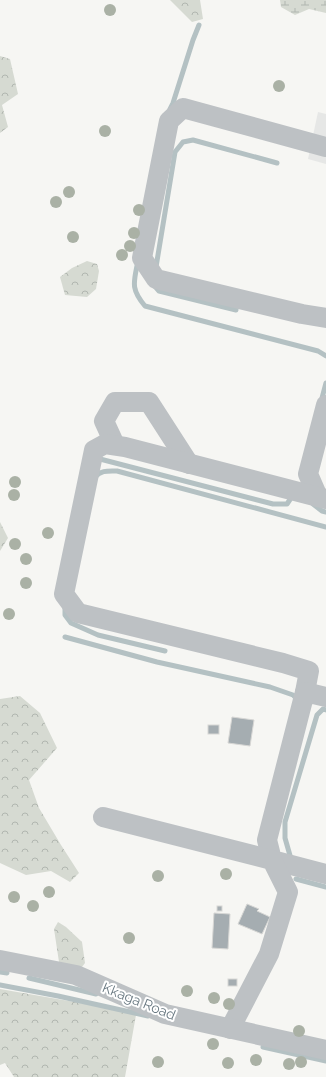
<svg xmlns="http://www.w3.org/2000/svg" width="326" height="1077" font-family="Raleway,sans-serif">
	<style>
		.built { fill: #e6e7e6 }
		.forest { fill: url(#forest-crowns) }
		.wetland { fill: url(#wetland-marsh) }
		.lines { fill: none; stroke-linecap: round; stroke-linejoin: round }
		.stream { stroke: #b4c1c3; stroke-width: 5 }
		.building { fill: #a5adb1; stroke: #d7d7d5 }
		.minor { stroke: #bdc1c4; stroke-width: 20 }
		.tree { fill: #aab1a5 }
		.labels { text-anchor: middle; stroke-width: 4; stroke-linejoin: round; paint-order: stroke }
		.street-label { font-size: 14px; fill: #687881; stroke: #fff }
	</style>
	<defs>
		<pattern id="forest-crowns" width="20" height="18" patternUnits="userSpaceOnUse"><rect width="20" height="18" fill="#d6dad2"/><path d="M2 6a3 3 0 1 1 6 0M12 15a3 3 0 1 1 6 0" fill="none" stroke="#b1b6b0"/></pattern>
		<pattern id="wetland-marsh" width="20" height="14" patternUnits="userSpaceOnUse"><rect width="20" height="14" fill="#d6dad2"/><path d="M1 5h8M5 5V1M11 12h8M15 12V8" fill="none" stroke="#b1b6b0"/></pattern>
	</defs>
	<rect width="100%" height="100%" fill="#f6f6f3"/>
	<path class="built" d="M318 112 326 114V164L308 159Z"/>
	<g class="forest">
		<path d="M170 0H200L203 19 192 22Z"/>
		<path d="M0 56 10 59 18 94 2 105 8 127 0 133Z"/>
		<path d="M87 261 97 264 99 271 96 289 87 297 65 295 60 277 72 268Z"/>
		<path d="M0 522 8 538 0 551Z"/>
		<path d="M20 696 40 713 57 748 29 780 39 808 61 845 79 873 70 882 51 871 26 875 0 863V699Z"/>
		<path d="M58 922 66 927 82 942 85 963 72 980 59 962 54 929Z"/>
		<path d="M0 989 92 1005 136 1015 125 1077H14L5 1063 0 1065Z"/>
	</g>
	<path class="wetland" d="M280 0H326V13L309 9 295 15 281 7Z"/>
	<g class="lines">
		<g class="stream">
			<path d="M170 109 173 103 193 40 199 25"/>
			<path d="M138 261C134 282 130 288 145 306L318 351 326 356"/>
			<path d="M156 267 175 152 183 142 193 140 277 163"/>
			<path d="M153 284 159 291 236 310"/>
			<path d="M321 402 326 383"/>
			<path d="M97 459H100L273 504H287L293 495"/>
			<path d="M95 477C101 470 108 471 117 471L326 527"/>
			<path d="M313 504 322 511 326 512"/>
			<path d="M65 606V615L71 623 98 635 165 651"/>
			<path d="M65 637 157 662 270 687 293 695 299 701"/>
			<path d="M291 859 285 838V822L317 715 323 709 326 710"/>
			<path d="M296 879 326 887"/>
			<path d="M0 972 7 973"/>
			<path d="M29 978 96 994"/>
			<path d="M0 985 58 996 148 1016"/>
			<path d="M263 1047 326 1061"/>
		</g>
	</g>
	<g class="building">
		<path d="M232 717 254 720 250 746 228 743Z"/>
		<rect x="208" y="725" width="11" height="9"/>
		<path d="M247 904 259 909 257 911 270 917 262 934 238 924Z"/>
		<rect x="217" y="906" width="5" height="5"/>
		<path d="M214 913 230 914 228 949 212 948Z"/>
		<rect x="228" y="979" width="9" height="7"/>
	</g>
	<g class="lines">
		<g class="minor">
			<path d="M326 147 183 108 169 121 142 258 156 279 302 314 326 318"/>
			<path d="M115 445 104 421 115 402H149L189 464"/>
			<path d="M318 497 308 474 326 405"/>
			<path d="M305 692 309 671 283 663 78 613 64 594 94 450 105 444 125 447 326 499"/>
			<path d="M326 697 305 692 267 840 272 860 326 874"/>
			<path d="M103 817 272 860 288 892 269 954 230 1029"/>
			<path d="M0 960 76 975 165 1014 326 1050"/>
		</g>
	</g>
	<g class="tree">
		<circle cx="110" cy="10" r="6"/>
		<circle cx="279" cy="86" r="6"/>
		<circle cx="105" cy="131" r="6"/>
		<circle cx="69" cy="192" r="6"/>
		<circle cx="56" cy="202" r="6"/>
		<circle cx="139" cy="210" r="6"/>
		<circle cx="134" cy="233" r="6"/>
		<circle cx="73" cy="237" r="6"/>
		<circle cx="130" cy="246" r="6"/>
		<circle cx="122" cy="255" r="6"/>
		<circle cx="15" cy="482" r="6"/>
		<circle cx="14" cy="495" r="6"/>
		<circle cx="48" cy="533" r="6"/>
		<circle cx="15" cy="544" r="6"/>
		<circle cx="26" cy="559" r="6"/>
		<circle cx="26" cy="583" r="6"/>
		<circle cx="9" cy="614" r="6"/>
		<circle cx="226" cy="874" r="6"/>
		<circle cx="158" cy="876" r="6"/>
		<circle cx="49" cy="892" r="6"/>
		<circle cx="14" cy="897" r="6"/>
		<circle cx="33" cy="906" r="6"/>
		<circle cx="129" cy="938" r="6"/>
		<circle cx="187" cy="991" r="6"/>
		<circle cx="214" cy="998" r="6"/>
		<circle cx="229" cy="1004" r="6"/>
		<circle cx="299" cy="1031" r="6"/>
		<circle cx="213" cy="1044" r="6"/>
		<circle cx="256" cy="1060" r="6"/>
		<circle cx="158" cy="1062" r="6"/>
		<circle cx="301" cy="1062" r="6"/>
		<circle cx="228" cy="1063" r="6"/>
		<circle cx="289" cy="1064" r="6"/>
	</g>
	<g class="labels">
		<g class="street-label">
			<text transform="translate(139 1001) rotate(22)" y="5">Kkaga Road</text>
		</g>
	</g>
</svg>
